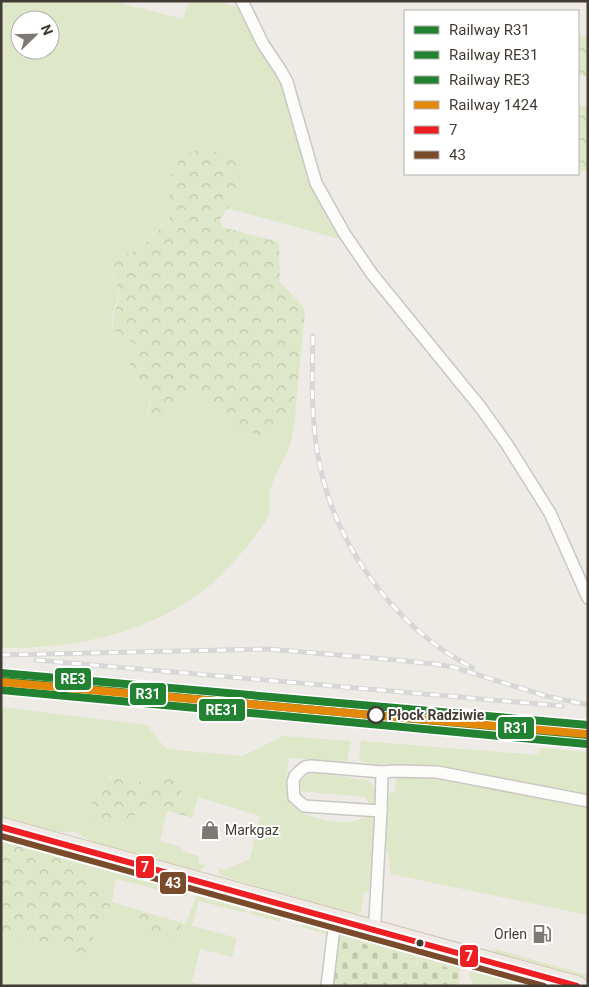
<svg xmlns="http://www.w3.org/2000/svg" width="589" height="987" font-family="Roboto,sans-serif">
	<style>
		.grass { fill: #dee7c8; fill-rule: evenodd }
		.forest { fill: url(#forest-crowns) }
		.cemetery { fill: url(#cemetery-stones) }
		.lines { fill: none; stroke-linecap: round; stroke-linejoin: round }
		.minor-casing { stroke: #cac7c3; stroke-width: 14 }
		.primary-casing { stroke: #cfc5b6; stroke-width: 21 }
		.minor { stroke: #fcfcfb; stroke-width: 11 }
		.primary { stroke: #efeae3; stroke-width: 19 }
		.rail-casing { stroke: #d8d7d7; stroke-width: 5 }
		.rail { stroke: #fff; stroke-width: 3; stroke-dasharray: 9; stroke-linecap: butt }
		.bus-1-casing { stroke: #fff; stroke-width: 10 }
		.bus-2-casing { stroke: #fff; stroke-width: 10 }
		.bus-1 { stroke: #ee1f23; stroke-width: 6 }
		.bus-2 { stroke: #7a4b2a; stroke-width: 6 }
		.rail-1-casing { stroke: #fff; stroke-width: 11 }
		.rail-2-casing { stroke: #fff; stroke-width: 11 }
		.rail-3-casing { stroke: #fff; stroke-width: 11 }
		.rail-4-casing { stroke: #fff; stroke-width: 11 }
		.rail-1 { stroke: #238132; stroke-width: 8 }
		.rail-2 { stroke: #238132; stroke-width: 8 }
		.rail-3 { stroke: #238132; stroke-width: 8 }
		.rail-4 { stroke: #e38808; stroke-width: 8 }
		.stop-dot { fill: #fff; stroke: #433c34; stroke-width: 2.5 }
		.bus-dot { fill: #433c34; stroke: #fff; stroke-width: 2 }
		.labels { text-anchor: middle; stroke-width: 4; stroke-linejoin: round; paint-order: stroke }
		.stop-label { font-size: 14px; font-weight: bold; fill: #433c34; stroke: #fff; text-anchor: start }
		.poi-label { font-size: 14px; fill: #433c34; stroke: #fff; text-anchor: start }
		.line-badge { stroke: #fff; stroke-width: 2 }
		.badge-label { font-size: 14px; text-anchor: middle; font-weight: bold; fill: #fff }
	</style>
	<defs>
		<pattern id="forest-crowns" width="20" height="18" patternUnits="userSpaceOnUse" patternTransform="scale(1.25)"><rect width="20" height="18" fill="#dee7c8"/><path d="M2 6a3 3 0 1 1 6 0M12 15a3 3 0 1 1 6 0" fill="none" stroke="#c0c7ac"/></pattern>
		<pattern id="cemetery-stones" width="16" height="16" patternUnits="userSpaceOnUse" patternTransform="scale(1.25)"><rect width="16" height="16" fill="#dee7c8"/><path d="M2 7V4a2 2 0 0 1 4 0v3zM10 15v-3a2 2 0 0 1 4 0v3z" fill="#c0c7ac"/></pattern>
	</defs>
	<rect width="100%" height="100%" fill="#eeebe7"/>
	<g class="grass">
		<path d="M1 1H112L183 19 189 1H215L238 7 279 77 344 240 227 208 236 198 233 159 220 155 177 165 170 178 169 189 173 208 170 217 138 250 126 254 117 255 111 275C113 280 117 284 118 289 122 302 106 317 114 328 119 337 132 340 140 347L139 356 130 363 137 380 149 391 150 400 147 416 159 426 165 419 176 396C200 389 219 419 238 427 248 432 261 432 273 433L277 423 288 411 297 393C296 410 295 429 290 445 284 461 274 475 270 491 268 499 272 510 268 517 262 529 251 541 243 551 183 626 93 649 1 648ZM20 20H50V50H20Z"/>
		<path d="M1 707 147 725 166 749 243 756 283 736 351 741 347 762 289 758C288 770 284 789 289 801 296 817 333 823 349 822 356 821 362 818 368 816L373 818 376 828 369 890 364 894 361 912 356 914 221 876 218 868 224 870 250 859 260 816 198 797 194 812C180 796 186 785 162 776L156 782V787L152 789 145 787C144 785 143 782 141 780 133 771 112 770 106 782 100 792 104 794 93 801L105 824 129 819 147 802 156 801 165 806 167 811 160 841 181 847V851L199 856 198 863 205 865 204 868 198 872 98 845 75 832H53L1 816Z"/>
		<path d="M361 741 539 755 540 748 588 752V799L382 766 359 761Z"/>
		<path d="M316 773 367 780C376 786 377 793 375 803L370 804 365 797 299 791 301 781 308 775Z"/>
		<path d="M396 774 432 775 588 804V915L390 874 389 856 385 846 388 794 395 791Z"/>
		<path d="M72 856 191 889 186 897 116 879 112 902 145 912 139 919 138 923 140 927 152 934 178 932 183 923H186L198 891 247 905 245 913 199 901 192 926 237 938 232 957 200 949 192 982 206 986H1V932L86 953 97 929 104 923 102 902 91 884 85 864Z"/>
		<path d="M252 906 282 914 280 922 250 914Z"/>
		<path d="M302 920 331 928 329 935 302 927Z"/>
		<path d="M343 931 457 964 460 970 459 986H457L459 971 336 936Z"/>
		<path d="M491 948 588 975V979L499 954Z"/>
		<path d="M471 970 520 985 528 982 543 986 479 984 473 986 472 981 469 976Z"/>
	</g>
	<g class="forest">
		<path d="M578 35 588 38V77L578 75Z"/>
		<path d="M578 104 588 107V169L578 173Z"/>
		<path d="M205 148 233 159 240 172V184L236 198 220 219 222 227 279 242 280 282 301 304 305 311 297 393 288 411 277 423 273 433 263 437C254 433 245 431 237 427 219 418 199 388 176 396L165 419 159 426 150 425C146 412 153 404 149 393 144 381 129 378 130 363L139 356 140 347C133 341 122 340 117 333 106 319 121 306 119 292 118 283 111 275 107 267 114 250 125 258 138 249 143 246 167 222 170 217 175 208 170 200 169 191 168 180 175 164 183 157 189 152 197 150 205 148Z"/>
		<path d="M129 773 136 775 145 787 152 789 156 787 157 776C180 774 182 799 194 812L193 818 167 811 165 806 151 801 147 802 138 812 125 822 94 824 91 820V809L93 801 102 793 105 782 116 774Z"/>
		<path d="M1 837 72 856 85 864 91 884 103 888 102 902 110 904 109 919 97 929 86 954 1 932Z"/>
		<path d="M145 912 183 923C181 927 178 934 173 936 165 939 138 933 138 922 138 917 142 914 145 912Z"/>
	</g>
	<path class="cemetery" d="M336 936 459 971 457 986H331Z"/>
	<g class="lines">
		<g class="minor-casing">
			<g id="minor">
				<path d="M242 1 263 44 281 71 287 82 316 183 344 233 372 274 481 408 506 443 550 513 588 598"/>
				<path d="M381 811 382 772"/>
				<path d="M373 929 375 919 381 811 304 806 294 797 293 782 295 776 300 771 305 767 311 766 382 772 396 771 437 772 588 801"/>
				<path d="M327 986 333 936 337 919"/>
			</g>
		</g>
		<g class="primary-casing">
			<path id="primary" d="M1 827 578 986"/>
		</g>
		<use href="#minor" class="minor"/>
		<use href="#primary" class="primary"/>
		<g class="rail-casing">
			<g id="rail">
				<path d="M313 336C312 374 311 412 317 450 331 541 392 626 473 668"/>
				<path d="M1 655 268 649 396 660 435 664 453 667 546 696 588 705"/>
				<path d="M36 660 562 706"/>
			</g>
		</g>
		<use href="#rail" class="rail"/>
		<g class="bus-1-casing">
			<path id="bus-1" d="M1 827 577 986"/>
		</g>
		<g class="bus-2-casing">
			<path id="bus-2" d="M1 836 544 986"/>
		</g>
		<use href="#bus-1" class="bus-1"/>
		<use href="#bus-2" class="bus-2"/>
		<g class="rail-1-casing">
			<path id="rail-1" d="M1 681 588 735"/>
		</g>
		<g class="rail-2-casing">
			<path id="rail-2" d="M1 690 587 744"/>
		</g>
		<g class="rail-3-casing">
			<path id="rail-3" d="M1 673 588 725"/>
		</g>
		<g class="rail-4-casing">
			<path id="rail-4" d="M1 682 587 734"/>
		</g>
		<use href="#rail-1" class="rail-1"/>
		<use href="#rail-2" class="rail-2"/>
		<use href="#rail-3" class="rail-3"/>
		<use href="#rail-4" class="rail-4"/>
	</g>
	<defs>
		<g id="shop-bare" transform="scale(1.5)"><path d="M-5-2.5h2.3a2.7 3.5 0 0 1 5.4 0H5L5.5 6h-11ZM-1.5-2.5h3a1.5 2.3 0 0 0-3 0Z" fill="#7f7973" stroke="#fff" stroke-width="2.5" paint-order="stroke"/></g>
		<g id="fuel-bare" transform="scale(1.5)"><path d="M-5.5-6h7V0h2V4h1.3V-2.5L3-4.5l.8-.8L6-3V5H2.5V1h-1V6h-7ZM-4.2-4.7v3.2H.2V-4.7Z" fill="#7f7973" stroke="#fff" stroke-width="2.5" paint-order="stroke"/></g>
	</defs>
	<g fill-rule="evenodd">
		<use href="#shop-bare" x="210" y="830"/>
		<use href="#fuel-bare" x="542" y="934"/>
	</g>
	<circle class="stop-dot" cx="376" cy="715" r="8"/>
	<circle class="bus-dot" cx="420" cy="943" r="4.5"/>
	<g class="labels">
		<g class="stop-label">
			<text x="388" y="720">Płock Radziwie</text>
		</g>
		<g class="poi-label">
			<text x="225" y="835">Markgaz</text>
			<text x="527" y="939" text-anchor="end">Orlen</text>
		</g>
	</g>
	<g class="line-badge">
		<rect x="54" y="667" width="38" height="24" rx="5" fill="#238132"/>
		<rect x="129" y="682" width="38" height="24" rx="5" fill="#238132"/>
		<rect x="198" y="698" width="48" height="24" rx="5" fill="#238132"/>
		<rect x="497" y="716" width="38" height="24" rx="5" fill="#238132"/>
		<rect x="135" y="855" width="20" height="24" rx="5" fill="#ee1f23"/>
		<rect x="159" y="871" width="28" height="24" rx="5" fill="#7a4b2a"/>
		<rect x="459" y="944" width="20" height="24" rx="5" fill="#ee1f23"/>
	</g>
	<g class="badge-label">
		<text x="73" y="684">RE3</text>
		<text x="148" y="699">R31</text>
		<text x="222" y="715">RE31</text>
		<text x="516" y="733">R31</text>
		<text x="145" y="872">7</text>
		<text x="173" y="888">43</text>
		<text x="469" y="961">7</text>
	</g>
	<rect width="589" height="987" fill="none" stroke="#433c34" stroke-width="5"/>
	<rect x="404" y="10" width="175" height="165" fill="#ffffff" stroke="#b4b1ae"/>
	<rect x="414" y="26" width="25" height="8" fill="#238132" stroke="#b4b1ae"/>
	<text x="449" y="35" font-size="15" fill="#433c34">Railway R31</text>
	<rect x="414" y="51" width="25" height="8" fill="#238132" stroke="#b4b1ae"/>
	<text x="449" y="60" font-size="15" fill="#433c34">Railway RE31</text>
	<rect x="414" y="76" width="25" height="8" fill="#238132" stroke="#b4b1ae"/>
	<text x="449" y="85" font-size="15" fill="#433c34">Railway RE3</text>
	<rect x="414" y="101" width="25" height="8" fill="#e38808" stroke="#b4b1ae"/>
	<text x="449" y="110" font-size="15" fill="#433c34">Railway 1424</text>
	<rect x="414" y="126" width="25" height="8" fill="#ee1f23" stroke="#b4b1ae"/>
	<text x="449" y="135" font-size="15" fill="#433c34">7</text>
	<rect x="414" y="151" width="25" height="8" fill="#7a4b2a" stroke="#b4b1ae"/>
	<text x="449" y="160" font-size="15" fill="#433c34">43</text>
	<g transform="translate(35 35) rotate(67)"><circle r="24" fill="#ffffff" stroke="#b4b1ae"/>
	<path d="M0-4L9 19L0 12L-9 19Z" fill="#7f7973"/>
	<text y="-8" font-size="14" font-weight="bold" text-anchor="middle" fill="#433c34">N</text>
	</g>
</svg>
